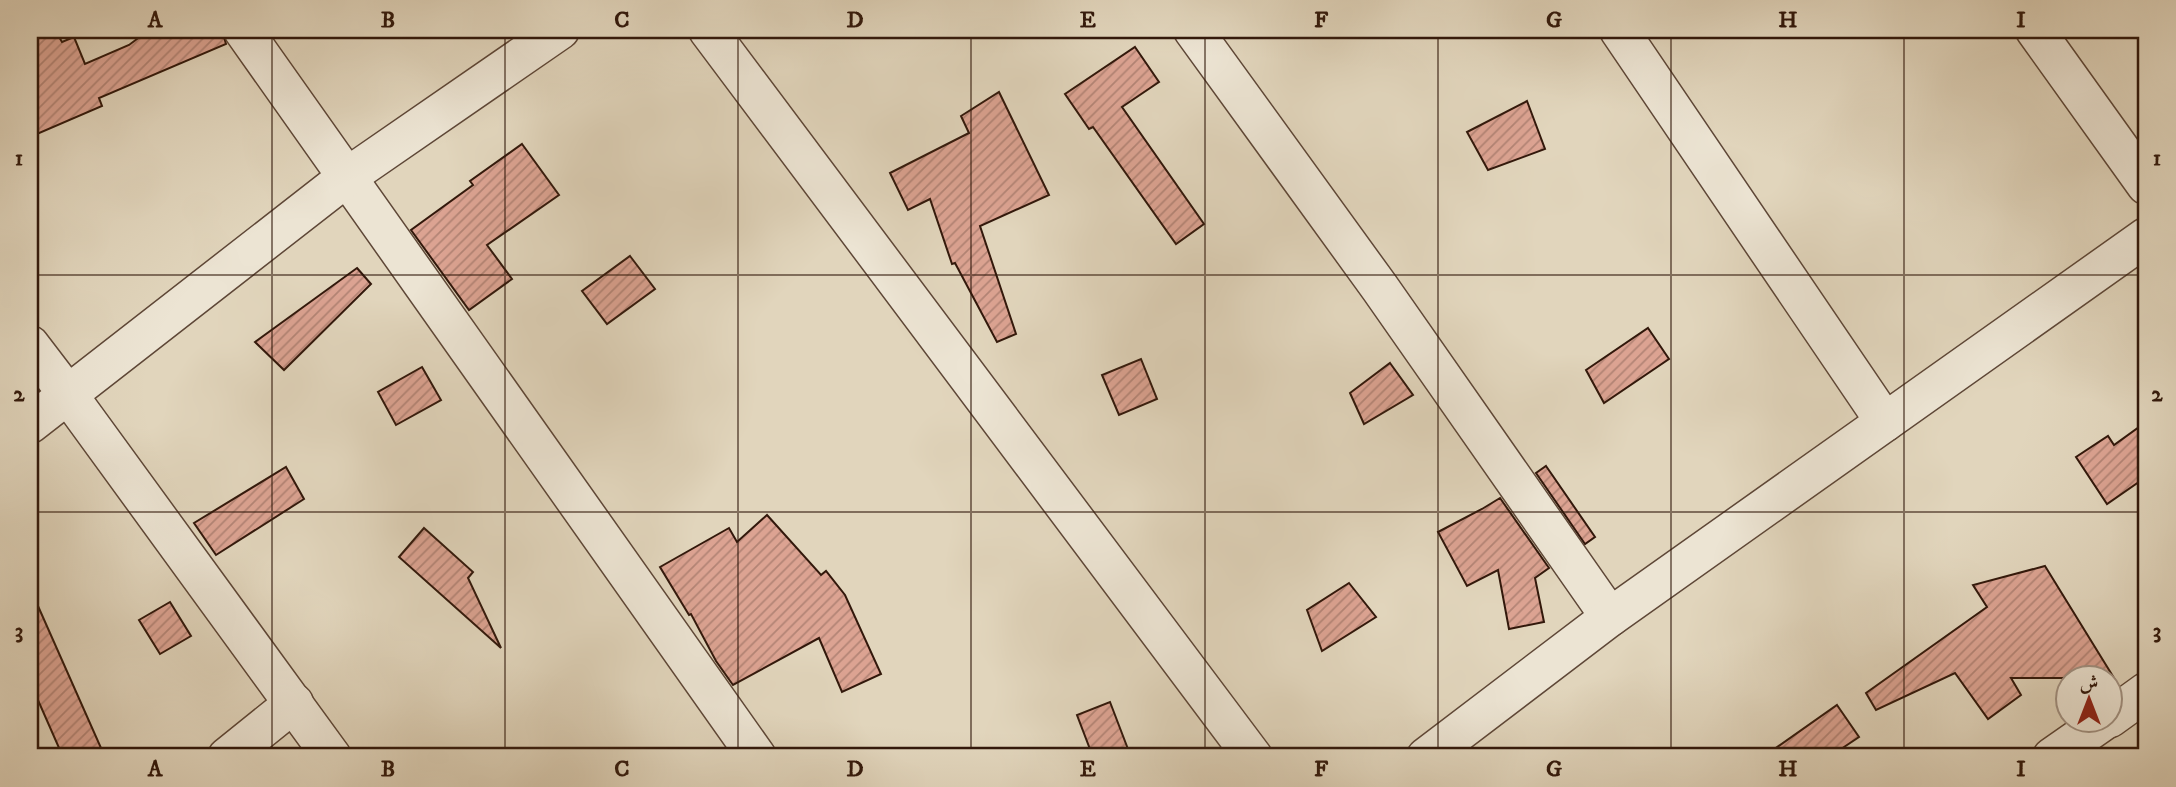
<svg xmlns="http://www.w3.org/2000/svg" width="2176" height="787" font-family="'IM FELL DW Pica',Amiri,serif">
	<style>
		.building { fill: url(#building-hatch); stroke: #32180b; stroke-width: 2 }
		.lines { fill: none; stroke-linecap: round; stroke-linejoin: round }
		.street-casing { stroke: #5e4737; stroke-width: 41 }
		.street { stroke: #ece4d3; stroke-width: 38 }
		.grid { fill: none; stroke: #32180b; stroke-width: 2; stroke-opacity: 0.55 }
		.neatline { fill: none; stroke: #32180b; stroke-width: 2.5 }
		.grid-label { font-size: 23px; text-anchor: middle; font-weight: bold; fill: #32180b }
	</style>
	<defs>
		<pattern id="building-hatch" width="6" height="6" patternUnits="userSpaceOnUse" patternTransform="scale(1.75)"><rect width="6" height="6" fill="#dca392"/><path d="M-1 1l2-2M0 6l6-6M5 7l2-2" fill="none" stroke="#b38475"/></pattern>
	</defs>
	<rect width="100%" height="100%" fill="#e1d5bc"/>
	<filter id="stains"><feTurbulence type="fractalNoise" baseFrequency=".00286" numOctaves="4"/><feColorMatrix values="0 0 0 0 .2 0 0 0 0 .09 0 0 0 0 .02 0 0 0 .5 -.17"/></filter>
	<radialGradient id="worn" r=".72"><stop offset=".6" stop-color="#630" stop-opacity="0"/><stop offset="1" stop-color="#630" stop-opacity=".3"/></radialGradient>
	<g class="building">
		<path d="M30 30H55L62 42 74 37 85 64 129 45 149 30H222L226 44 99 98 102 106 30 137Z"/>
		<path d="M1135 47 1159 82 1122 107 1204 224 1176 244 1093 127 1089 129 1065 94Z"/>
		<path d="M999 92 1049 195 980 226 1016 334 997 342 955 263 952 264 930 199 908 210 890 173 969 133 961 116Z"/>
		<path d="M1527 101 1545 149 1488 170 1467 132Z"/>
		<path d="M522 144 559 195 487 245 512 279 469 310 411 230 473 185 470 181Z"/>
		<path d="M630 256 655 289 607 324 582 291Z"/>
		<path d="M357 268 371 284 284 370 255 342Z"/>
		<path d="M1648 328 1669 359 1604 403 1586 370Z"/>
		<path d="M1141 359 1157 399 1119 415 1102 375Z"/>
		<path d="M1390 363 1413 395 1364 424 1350 393Z"/>
		<path d="M422 367 441 400 396 425 378 392Z"/>
		<path d="M2146 422V477L2107 504 2076 457 2108 436 2114 445Z"/>
		<path d="M1546 466 1595 537 1585 544 1536 473Z"/>
		<path d="M286 467 304 499 216 555 194 523Z"/>
		<path d="M1500 498 1549 568 1535 578 1544 622 1509 629 1498 570 1467 586 1438 532 1482 509Z"/>
		<path d="M767 515 821 575 826 571 845 595 881 674 842 692 819 638 733 685 716 661 691 614 689 615 660 567 729 528 737 542Z"/>
		<path d="M424 528 473 572 468 578 501 648 399 557Z"/>
		<path d="M2045 566 2114 678H2011L2021 695 1988 719 1955 673 1876 710 1866 693 1987 607 1973 585Z"/>
		<path d="M1349 583 1376 617 1322 651 1307 610Z"/>
		<path d="M30 588 105 757H63L30 682Z"/>
		<path d="M170 602 191 636 160 654 139 620Z"/>
		<path d="M1110 702 1131 757H1093L1077 715Z"/>
		<path d="M1837 705 1859 737 1829 757H1763Z"/>
	</g>
	<g class="lines">
		<g class="street-casing">
			<g id="street">
				<path d="M243 30 757 757"/>
				<path d="M708 30 1253 757"/>
				<path d="M1193 30 1380 288 1610 617"/>
				<path d="M1619 30 1885 422"/>
				<path d="M2035 30 2146 185"/>
				<path d="M30 345 69 396 332 757"/>
				<path d="M30 424 347 177 560 30"/>
				<path d="M2110 718 2146 692"/>
				<path d="M227 757 294 703"/>
				<path d="M1426 757 1610 617 2146 237"/>
				<path d="M2052 757 2105 720"/>
			</g>
		</g>
		<use href="#street" class="street"/>
	</g>
	<path class="grid" d="M272 30V757M505 30V757M738 30V757M971 30V757M1205 30V757M1438 30V757M1671 30V757M1904 30V757M30 275H2146M30 512H2146"/>
	<rect width="2176" height="787" fill="none" stroke="#e1d5bc" stroke-width="77"/>
	<g transform="translate(2089 699)"><circle r="33" fill="#ece4d3" stroke="#a29283" stroke-width="2"/>
	<path d="M0-5L12 26L0 18L-12 26Z" fill="#8f2418"/>
	<text y="-10" font-size="19" font-weight="bold" text-anchor="middle" fill="#32180b">ش</text>
	</g>
	<rect x="38" y="38" width="2100" height="710" class="neatline"/>
	<g class="grid-label">
		<text x="155" y="27">A</text>
		<text x="388" y="27">B</text>
		<text x="622" y="27">C</text>
		<text x="855" y="27">D</text>
		<text x="1088" y="27">E</text>
		<text x="1321" y="27">F</text>
		<text x="1554" y="27">G</text>
		<text x="1788" y="27">H</text>
		<text x="2021" y="27">I</text>
		<text x="19" y="165">1</text>
		<text x="2157" y="165">1</text>
		<text x="19" y="401">2</text>
		<text x="2157" y="401">2</text>
		<text x="19" y="638">3</text>
		<text x="2157" y="638">3</text>
		<text x="155" y="776">A</text>
		<text x="388" y="776">B</text>
		<text x="622" y="776">C</text>
		<text x="855" y="776">D</text>
		<text x="1088" y="776">E</text>
		<text x="1321" y="776">F</text>
		<text x="1554" y="776">G</text>
		<text x="1788" y="776">H</text>
		<text x="2021" y="776">I</text>
	</g>
	<rect width="100%" height="100%" filter="url(#stains)"/>
	<rect width="100%" height="100%" fill="url(#worn)"/>
</svg>
